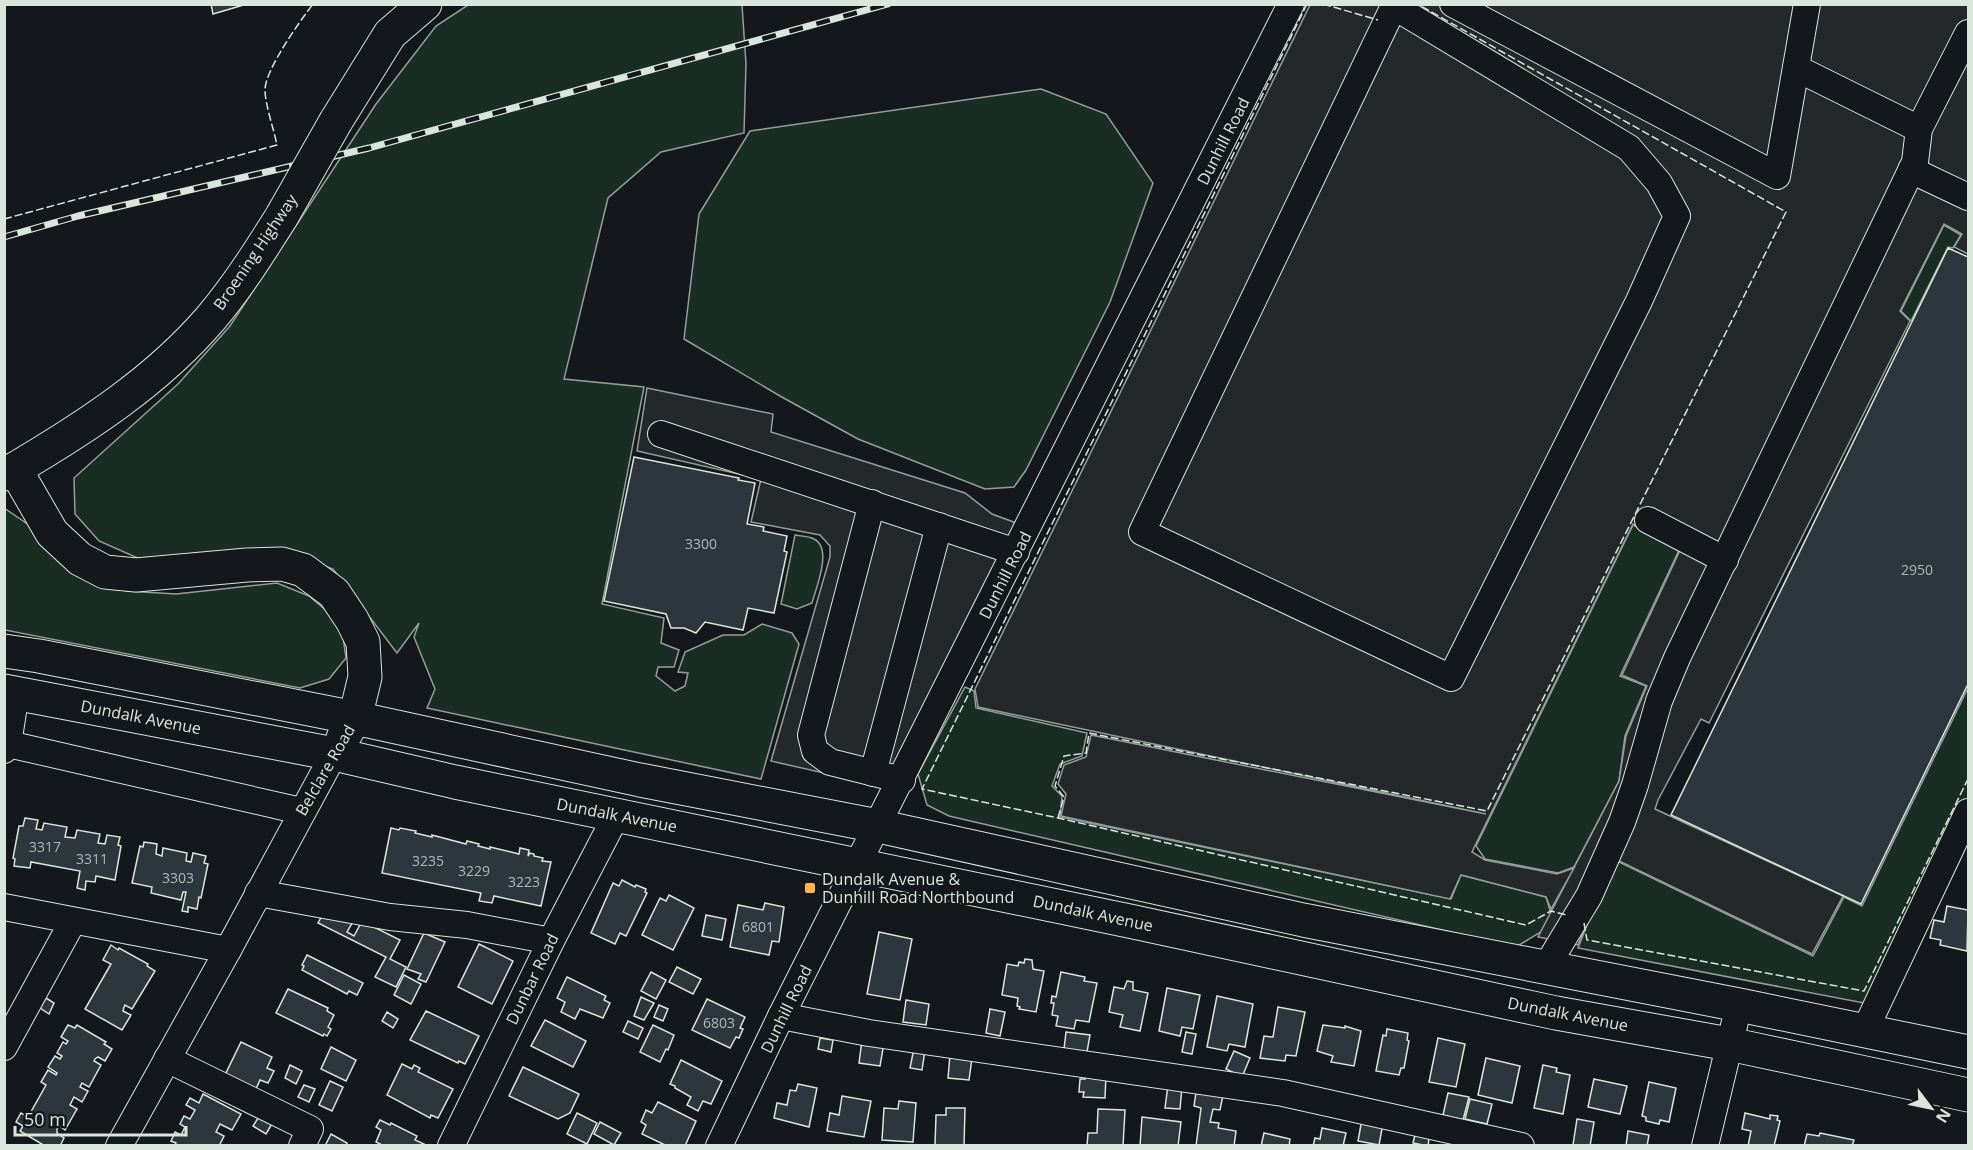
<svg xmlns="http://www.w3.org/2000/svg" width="1973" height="1150" font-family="'Open Sans',sans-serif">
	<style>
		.green { fill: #1a2d24; stroke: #939e99; stroke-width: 1.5 }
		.parking { fill: #24282b; stroke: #939e99; stroke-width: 1.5 }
		.building { fill: #2c363c; stroke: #d8e6dc; stroke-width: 1.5 }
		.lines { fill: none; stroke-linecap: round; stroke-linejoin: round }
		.minor-casing { stroke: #d8e6dc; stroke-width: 28 }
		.major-casing { stroke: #d8e6dc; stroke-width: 35 }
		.minor { stroke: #14181c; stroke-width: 26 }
		.major { stroke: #14181c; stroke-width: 33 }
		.rail-casing { stroke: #d8e6dc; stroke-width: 7 }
		.rail { stroke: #14181c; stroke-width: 4.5; stroke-dasharray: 14; stroke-linecap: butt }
		.major-bridge-casing { stroke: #d8e6dc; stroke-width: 35; stroke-linecap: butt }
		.major-bridge { stroke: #14181c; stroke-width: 33 }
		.fence { stroke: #d8e6dc; stroke-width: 1.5; stroke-dasharray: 8 3; stroke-linecap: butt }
		.poi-dot { fill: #ffb74d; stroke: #14181c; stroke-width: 2 }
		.labels { text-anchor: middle; stroke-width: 4.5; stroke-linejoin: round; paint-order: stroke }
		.number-label { font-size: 14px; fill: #adbab4 }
		.street-label { font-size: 16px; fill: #d8e6dc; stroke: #14181c }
		.poi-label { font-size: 16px; fill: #d8e6dc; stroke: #14181c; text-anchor: start }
	</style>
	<rect width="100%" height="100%" fill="#14181c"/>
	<g class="green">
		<path d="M468 5H742L746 64 744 133 661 152 608 198 564 379 644 387 602 604 664 618 661 643 679 650 674 667H658L656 676 675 691 685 686 688 673 678 672 685 652 723 635H744L762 624 792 633 799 644 761 779 427 708 435 689 414 637 419 623 397 653 333 569 307 559H140L99 541 75 514 74 478 178 384 230 326 376 104 436 26Z"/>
		<path d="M1041 89 1106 114 1153 183 1110 302 1026 470 1014 487 985 489 858 439 780 396 684 339 699 214 750 131Z"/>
		<path d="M1944 225 1961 235 1953 248 1948 247 1911 321 1901 311Z"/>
		<path d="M4 508 126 591 176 594 277 583 309 596 341 623 346 658 329 679 300 688 5 630Z"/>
		<path d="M1633 525 1680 548 1620 676 1646 686 1625 736 1619 781 1574 867 1558 873 1485 859 1476 846Z"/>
		<path d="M795 535C801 536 809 536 814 539 833 548 816 588 812 603L797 609 781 604Z"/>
		<path d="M965 687 974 691 976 708 1087 733 1082 756 1060 764 1052 786 1062 796 1060 817 1451 899 1461 875 1546 897 1554 924 1516 947 949 816 927 805 918 774Z"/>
		<path d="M1968 688V799L1869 1004 1578 948 1613 859 1813 956 1844 897 1862 906Z"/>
	</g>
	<g class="parking">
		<path d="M1310 5H1968V254L1954 247 1962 234 1944 224 1900 311 1910 321 1709 723 1701 719 1658 800 1655 809 1843 896 1812 954 1613 858 1578 945 1538 937 1619 781 1626 736 1647 686 1622 675 1681 548 1633 524 1472 852 1485 860 1557 874 1574 868 1551 909 1546 897 1461 875 1450 899 1061 816 1066 794 1058 784 1064 765 1086 757 1091 735 1486 814 978 707 975 689Z"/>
		<path d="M647 388 773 414 771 432 965 493 992 514 1019 524 891 776 881 786 771 761 830 557V546L820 535 751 522 761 479 637 451Z"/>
	</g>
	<g class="building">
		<path d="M211 4H247L213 14Z"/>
		<path d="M1948 248 1968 257V684L1861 904 1671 815Z"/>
		<path d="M634 457 739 478 738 480 755 483 747 524 764 527 763 531 787 536 784 551 787 552 774 613 748 608 743 630 705 622 696 633 684 628H671L666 614 604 601Z"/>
		<path d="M25 818 38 820 36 829 42 830 44 823 67 827 65 837 75 838 77 830 100 834 98 843 105 844 107 835 120 837 118 845 121 846 115 880 96 876 95 882 86 881 85 890 77 888 80 871 31 862 30 868 14 866 15 859 13 858 19 826H23Z"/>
		<path d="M391 828 399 830 400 828 416 831 415 833 432 837V835L466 844 467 841 479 844 478 846 490 849V847L519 854 520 848 529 850 528 856 530 853 534 854V856L543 858 542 861 551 862 541 906 494 896 492 903 479 901 481 893 382 873Z"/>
		<path d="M144 842 157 844 156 854 162 856 163 848 187 853 186 861 191 862 193 853 206 856 204 863 208 864 201 898 199 897 197 909 188 907V912L182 911 186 892H183L181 900 151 893 152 887 132 883 140 846 143 847Z"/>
		<path d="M622 880 635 887 636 885 646 889 645 892 647 893 626 936 620 933 615 944 591 933 613 883 619 886Z"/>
		<path d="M669 895 694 908 673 950 642 935 660 898 666 901Z"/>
		<path d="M765 903 784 907 779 942 772 941 769 955 730 947 738 905 763 910Z"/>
		<path d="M1947 906 1968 910 1967 951 1940 945 1941 940 1930 938 1934 920 1944 922Z"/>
		<path d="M323 914 355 918 347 932 354 936 362 921 400 940 390 959 406 967 396 987 375 977 386 957 318 923Z"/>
		<path d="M706 915 726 919 722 940 702 936Z"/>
		<path d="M879 932 912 939 900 1000 867 994Z"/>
		<path d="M424 933 445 942 426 982 418 979 421 974 407 969Z"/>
		<path d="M479 944 513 961 492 1004 458 987Z"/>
		<path d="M111 945 118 950 119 948 148 964 147 966 155 971 132 1009 125 1005 124 1007 123 1011 131 1015 122 1030 85 1009 111 964 103 960Z"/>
		<path d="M307 955 363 983 357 995 349 991 347 994 302 970 304 966 302 965Z"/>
		<path d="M1025 959 1032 960 1033 969 1044 971 1036 1012 1019 1009 1020 1007 1017 1006 1018 998 1002 995 1007 964 1018 966 1019 962 1024 963Z"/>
		<path d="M677 967 701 979 693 994 669 982Z"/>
		<path d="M651 972 666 980 656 999 641 991Z"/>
		<path d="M1061 972 1085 977 1084 981 1097 983 1089 1022 1076 1020 1074 1029 1056 1026 1058 1016 1052 1015 1054 1003H1051L1052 996 1056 997Z"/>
		<path d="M404 975 421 984 411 1004 394 995Z"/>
		<path d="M567 977 606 996 604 1000 610 1003 603 1018 580 1009 575 1019 561 1012 565 1002 557 998Z"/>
		<path d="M1127 981 1133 982V990L1148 993 1140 1031 1120 1027 1123 1015 1109 1012 1114 987 1124 989Z"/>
		<path d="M1167 988 1200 995 1193 1029 1182 1027 1180 1036 1159 1031Z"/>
		<path d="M288 989 328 1008 327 1011 334 1015 328 1027 331 1029 327 1036 324 1034 323 1036 276 1013Z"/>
		<path d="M1217 996 1253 1004 1245 1047 1229 1044 1227 1051 1207 1047Z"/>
		<path d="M641 997 654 1003 644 1020 634 1016Z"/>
		<path d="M46 998 54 1003 49 1014 40 1008Z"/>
		<path d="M707 999 745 1017 740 1028 743 1029 739 1038 736 1037 730 1048 692 1030Z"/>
		<path d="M906 1000 929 1004 926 1025 903 1022Z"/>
		<path d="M659 1005 668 1009 663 1021 654 1017Z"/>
		<path d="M1278 1007 1305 1012 1296 1056 1286 1055 1285 1061 1260 1058 1264 1036 1273 1037Z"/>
		<path d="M990 1009 1005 1012 1000 1036 986 1033Z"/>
		<path d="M426 1011 479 1036 465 1064 459 1061 458 1063 410 1040Z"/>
		<path d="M387 1012 398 1019 393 1028 382 1021Z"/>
		<path d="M545 1020 586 1041 573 1067 531 1046Z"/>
		<path d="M628 1021 643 1028 638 1039 623 1032Z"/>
		<path d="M68 1025 75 1028 77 1025 106 1042 104 1044 112 1049 105 1061 98 1057 95 1059 94 1061 101 1065 89 1087 82 1083 80 1087 88 1091 82 1102 74 1097 70 1105 77 1109 65 1130 59 1126 57 1129V1133L64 1138 60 1146H45L20 1131 23 1126 16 1122 21 1113 28 1117 46 1085 41 1082 48 1070 56 1075 57 1073 48 1067 55 1056 60 1059 62 1056 57 1053 63 1042 66 1044 68 1041 61 1037Z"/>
		<path d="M653 1025 674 1035 668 1050 666 1049 660 1062 640 1052Z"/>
		<path d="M1323 1025 1345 1028V1026L1361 1031 1354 1066 1331 1062 1333 1056 1317 1051Z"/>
		<path d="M1387 1029 1408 1033 1407 1040 1409 1041 1404 1068H1401L1399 1075 1376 1071 1383 1035 1386 1036Z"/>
		<path d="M1066 1032 1090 1035 1087 1052 1064 1049Z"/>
		<path d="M1186 1032 1196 1034 1192 1054 1182 1052Z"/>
		<path d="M820 1038 833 1040 831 1052 818 1049Z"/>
		<path d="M1438 1038 1465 1044 1456 1087 1429 1082Z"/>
		<path d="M862 1040 884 1043 880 1066 859 1063Z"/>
		<path d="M241 1042 272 1057 267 1068 274 1071 268 1083 260 1080 256 1089 225 1075Z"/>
		<path d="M331 1047 356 1060 346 1081 321 1069Z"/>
		<path d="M914 1048 925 1050 922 1070 910 1068Z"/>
		<path d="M1234 1051 1250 1058 1242 1077 1226 1069Z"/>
		<path d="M950 1055 972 1058 969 1080 948 1078Z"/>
		<path d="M1486 1058 1520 1066 1512 1103 1478 1095Z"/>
		<path d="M681 1060 722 1081 711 1104 703 1101 698 1111 687 1105 691 1097 675 1088V1086L670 1084Z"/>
		<path d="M402 1064 412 1069 414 1065 420 1068 418 1072 453 1089 438 1118 431 1115 430 1118 387 1095Z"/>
		<path d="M290 1065 302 1071 296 1084 285 1078Z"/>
		<path d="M1543 1065 1557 1068 1556 1072 1570 1075 1563 1114 1534 1108Z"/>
		<path d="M523 1067 579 1094 570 1113 558 1119 509 1096Z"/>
		<path d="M1085 1074 1106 1075 1105 1098 1083 1097 1084 1092H1079L1080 1079H1085Z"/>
		<path d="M1594 1079 1627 1086 1620 1114 1588 1107Z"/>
		<path d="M330 1081 343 1087 332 1111 319 1105Z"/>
		<path d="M1649 1082 1676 1088 1669 1122 1660 1120 1659 1124 1646 1121V1117L1642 1116Z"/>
		<path d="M798 1084 817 1088 809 1127 774 1118 777 1103 787 1105 790 1090 796 1091Z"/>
		<path d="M304 1085 315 1089 309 1102 298 1097Z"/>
		<path d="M1168 1085 1182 1086 1180 1109 1165 1108Z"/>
		<path d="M1197 1086 1224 1090 1220 1110 1213 1109 1210 1122 1219 1123 1218 1128 1236 1131 1234 1146H1196L1201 1108 1194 1106Z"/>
		<path d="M1448 1093 1469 1097 1463 1120 1443 1115Z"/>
		<path d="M203 1094 241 1114 232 1130 220 1124 216 1132 224 1136 219 1146H175L176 1143 171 1141 175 1132 181 1135 185 1127 180 1124 184 1116 190 1119 195 1110 186 1105 190 1098 199 1103Z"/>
		<path d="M842 1096 871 1101 864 1137 827 1131 830 1113 839 1115Z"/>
		<path d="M1470 1099 1492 1104 1487 1124 1465 1119Z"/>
		<path d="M899 1101 916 1103 913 1142 882 1140 884 1108 898 1109Z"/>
		<path d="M658 1102 696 1121 685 1146H667L642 1134 646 1125 641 1122 646 1110 652 1113Z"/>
		<path d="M946 1108H965L964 1146 935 1145 936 1115H946Z"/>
		<path d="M1098 1109 1125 1110 1123 1146H1087L1088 1133H1097Z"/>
		<path d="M577 1113 597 1123 587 1144 567 1134Z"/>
		<path d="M1745 1113 1770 1119V1115L1778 1116 1777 1120 1780 1121 1774 1146H1748L1751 1131 1742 1129Z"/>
		<path d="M260 1115 273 1122 266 1134 253 1126Z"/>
		<path d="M1142 1117 1181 1122 1178 1146H1140Z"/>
		<path d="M1362 1119 1383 1123 1379 1145 1358 1141Z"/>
		<path d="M1577 1119 1594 1122 1590 1146 1573 1145Z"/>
		<path d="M380 1120 390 1125 391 1123 417 1136 415 1140 424 1144 423 1146H384L376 1142 381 1130 376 1127Z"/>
		<path d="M600 1122 621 1133 614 1145 594 1134Z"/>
		<path d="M1322 1128 1346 1133 1343 1146H1313L1315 1138 1320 1139Z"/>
		<path d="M1628 1131 1649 1135 1647 1146H1626Z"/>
		<path d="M1264 1133 1290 1139 1289 1146H1261Z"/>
		<path d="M1820 1133 1854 1140 1852 1146H1804L1807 1134 1819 1136Z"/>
		<path d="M331 1134 347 1143 346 1146H325Z"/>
		<path d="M1415 1135 1429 1138 1428 1146 1413 1143Z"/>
	</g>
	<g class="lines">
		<g class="minor-casing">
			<g id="minor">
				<path d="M1395 4 1142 532 1451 678 1639 301 1677 216 1659 183 1629 148 1395 7"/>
				<path d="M1453 4 1777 176 1807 4"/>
				<path d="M1796 68 1919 129"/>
				<path d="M1911 170 1968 197"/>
				<path d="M661 434 1016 552"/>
				<path d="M872 503 811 735 815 751 830 762 902 780"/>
				<path d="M1648 520 1725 560"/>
				<path d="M8 744 301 811"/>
				<path d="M4 750 8 744 16 693"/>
				<path d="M873 773 939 526"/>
				<path d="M258 893 390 917 467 925 551 941"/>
				<path d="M4 907 228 950"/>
				<path d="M1546 967 1589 896 1622 822 1635 785 1659 701 1677 658 1915 162 1919 129 1968 33"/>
				<path d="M781 1016 869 1033 1283 1093 1521 1146"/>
				<path d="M1865 1030 1968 812"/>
				<path d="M4 1047 73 921"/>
				<path d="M167 1059 310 1129 302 1146"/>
				<path d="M119 1146 228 950 334 754"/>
				<path d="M451 1146 551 941 617 814"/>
				<path d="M719 1146 781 1016 1291 4"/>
				<path d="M1705 1146 1739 1005"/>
			</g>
		</g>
		<g class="major-casing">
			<g id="major">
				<path d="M336 121 390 34 425 4"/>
				<path d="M15 469 52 533 80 559 105 572 136 575 247 565 282 564 303 570 334 593 352 620 363 642 365 677 355 718 343 738"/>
				<path d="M4 474 15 469C86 427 157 381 211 318 238 286 260 251 282 216"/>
				<path d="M4 651 39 656 355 718 640 780 878 826 1303 920 1739 1005 1968 1052"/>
				<path d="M4 691 334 754 455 782 1134 922 1556 1013 1729 1044 1968 1095"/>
			</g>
		</g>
		<use href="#minor" class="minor"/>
		<use href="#major" class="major"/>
		<g class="rail-casing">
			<path id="rail" d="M4 237 78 216 369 148 888 4"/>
		</g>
		<use href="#rail" class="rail"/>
		<g class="major-bridge-casing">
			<path id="major-bridge" d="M282 216 336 121"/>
		</g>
		<use href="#major-bridge" class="major-bridge"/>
		<g class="fence">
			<path d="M1307 4 922 789 1058 818 1526 925 1551 911 1566 915"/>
			<path d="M1323 4 1378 20"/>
			<path d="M4 219 277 145C274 130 265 104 265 90 265 70 300 21 313 4"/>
			<path d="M1058 818 1064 797 1055 786 1064 756 1086 753 1089 733 1487 811 1786 212 1419 5"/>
			<path d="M1584 923 1587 940 1864 991 1968 779"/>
		</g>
	</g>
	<rect class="poi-dot" x="804" y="882" width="12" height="12" rx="3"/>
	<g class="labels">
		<g class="number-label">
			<text x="701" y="549">3300</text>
			<text x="1917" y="575">2950</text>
			<text x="45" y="852">3317</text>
			<text x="92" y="864">3311</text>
			<text x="428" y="866">3235</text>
			<text x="474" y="876">3229</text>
			<text x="178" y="883">3303</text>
			<text x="524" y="887">3223</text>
			<text x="758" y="932">6801</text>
			<text x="719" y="1028">6803</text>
		</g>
		<g class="street-label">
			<text transform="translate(1223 141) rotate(-63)" y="6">Dunhill Road</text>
			<text transform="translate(255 252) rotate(-56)" y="6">Broening Highway</text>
			<text transform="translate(1005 575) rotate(-63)" y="6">Dunhill Road</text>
			<text transform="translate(141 717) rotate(11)" y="6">Dundalk Avenue</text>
			<text transform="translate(325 770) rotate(-60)" y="6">Belclare Road</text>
			<text transform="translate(617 815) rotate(11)" y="6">Dundalk Avenue</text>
			<text transform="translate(1093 913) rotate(12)" y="6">Dundalk Avenue</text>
			<text transform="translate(532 979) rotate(-64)" y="6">Dunbar Road</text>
			<text transform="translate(786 1009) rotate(-64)" y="6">Dunhill Road</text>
			<text transform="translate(1568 1014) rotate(11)" y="6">Dundalk Avenue</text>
		</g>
		<g class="poi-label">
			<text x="822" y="885">Dundalk Avenue &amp;<tspan x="822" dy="18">Dunhill Road Northbound</tspan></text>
		</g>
	</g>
	<rect width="1973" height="1150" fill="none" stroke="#d8e6dc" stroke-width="12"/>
	<g transform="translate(1931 1108) rotate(122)" stroke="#14181c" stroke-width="4.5" paint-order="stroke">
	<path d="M0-4.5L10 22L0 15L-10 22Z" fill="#d8e6dc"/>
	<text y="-9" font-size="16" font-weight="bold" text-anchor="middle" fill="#d8e6dc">N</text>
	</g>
	<path d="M15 1126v9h171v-9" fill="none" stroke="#d8e6dc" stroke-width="3"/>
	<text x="24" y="1126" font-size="18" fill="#d8e6dc" stroke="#14181c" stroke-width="4.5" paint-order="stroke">50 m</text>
</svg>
